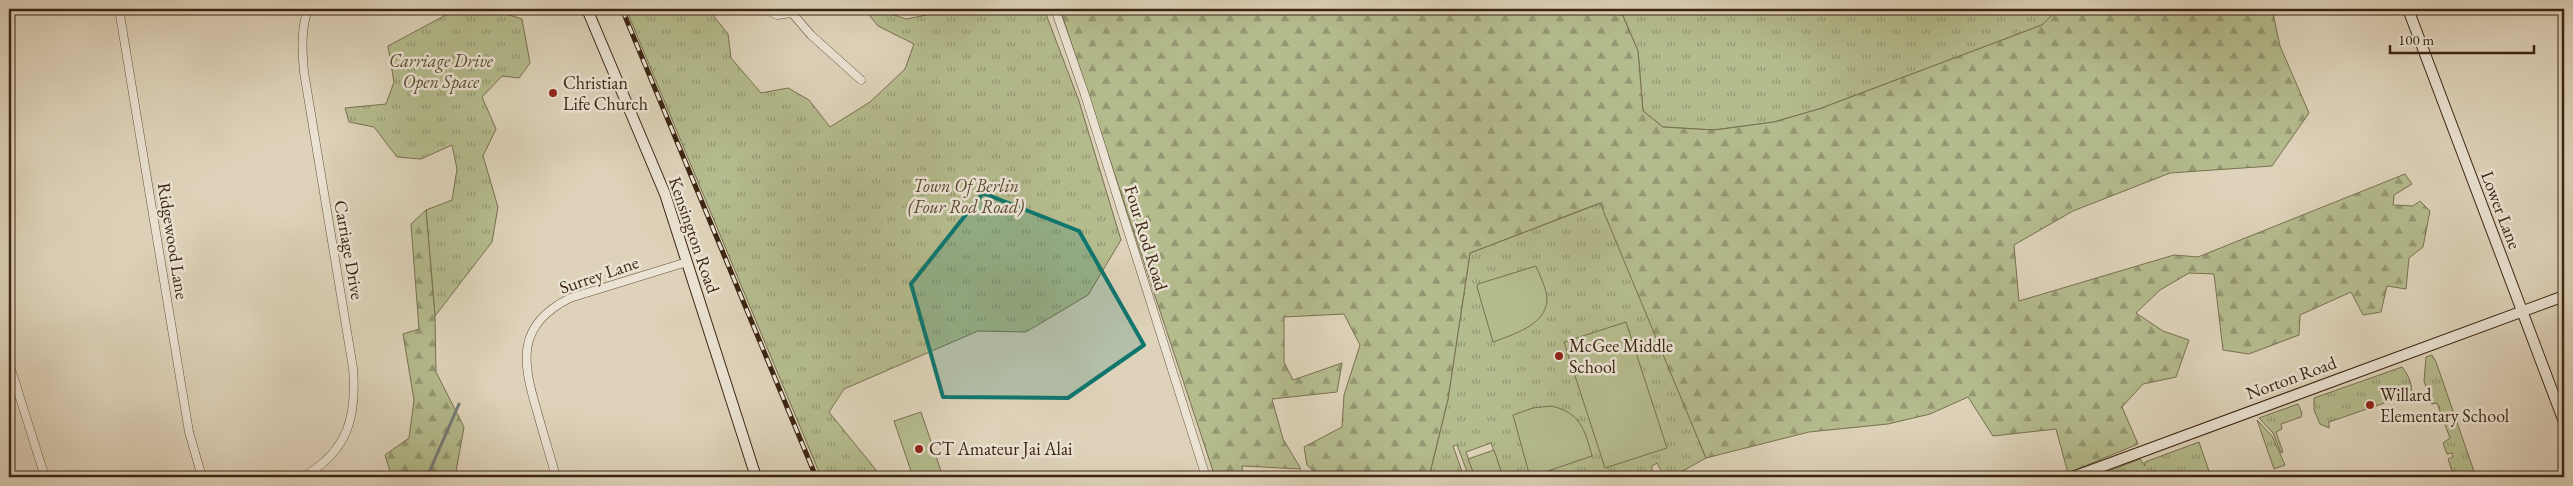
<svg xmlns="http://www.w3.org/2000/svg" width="2573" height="486" font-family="'EB Garamond',serif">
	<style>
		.grass { fill: url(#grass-tufts); stroke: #787050 }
		.forest { fill: url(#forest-firs); stroke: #787050 }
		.pitch { fill: #b4bb8d; stroke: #787050 }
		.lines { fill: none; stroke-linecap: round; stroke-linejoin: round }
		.stream { stroke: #747b78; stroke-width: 3 }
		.street-casing { stroke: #64503c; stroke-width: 9 }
		.secondary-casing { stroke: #3c2512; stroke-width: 12 }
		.street { stroke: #eae2d2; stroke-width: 8 }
		.secondary { stroke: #eae2d2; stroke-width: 10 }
		.rail-casing { stroke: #3c2512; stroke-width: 5 }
		.rail { stroke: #eae2d2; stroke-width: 3; stroke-dasharray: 9; stroke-linecap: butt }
		.marked { fill: #0f766e; fill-opacity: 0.2; stroke: #0f766e; stroke-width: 4; stroke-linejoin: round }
		.poi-dot { fill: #8f2418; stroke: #eae2d2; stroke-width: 2 }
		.labels { text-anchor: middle; stroke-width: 5; stroke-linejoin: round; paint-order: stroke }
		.park-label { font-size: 18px; font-style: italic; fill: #5a4a31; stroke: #eae2d2 }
		.poi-label { font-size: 18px; fill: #3c2512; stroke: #eae2d2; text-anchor: start }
		.street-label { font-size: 18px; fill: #3c2512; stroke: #eae2d2 }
	</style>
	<defs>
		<pattern id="grass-tufts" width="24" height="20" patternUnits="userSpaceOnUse" patternTransform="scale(1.25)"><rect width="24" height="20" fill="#b4bb8d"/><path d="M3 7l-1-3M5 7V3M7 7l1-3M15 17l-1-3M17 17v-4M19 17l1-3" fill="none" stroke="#949872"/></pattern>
		<pattern id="forest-firs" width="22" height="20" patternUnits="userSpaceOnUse" patternTransform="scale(1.25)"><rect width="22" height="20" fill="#b4bb8d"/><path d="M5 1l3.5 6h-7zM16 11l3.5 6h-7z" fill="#949872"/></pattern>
	</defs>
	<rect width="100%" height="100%" fill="#ded3ba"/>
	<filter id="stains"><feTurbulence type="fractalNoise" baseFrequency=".004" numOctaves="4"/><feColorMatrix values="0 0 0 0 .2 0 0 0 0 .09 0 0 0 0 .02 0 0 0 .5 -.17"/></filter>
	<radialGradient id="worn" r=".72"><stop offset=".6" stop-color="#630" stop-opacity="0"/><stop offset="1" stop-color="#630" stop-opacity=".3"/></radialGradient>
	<g class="grass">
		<path d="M457 9H491L522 19 530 63 519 78 502 76 482 97 496 129 483 156 498 207 492 242 435 316 426 210 452 200 457 169 452 145 421 159 397 157 374 127 349 122 345 108 386 104 394 82 388 46Z"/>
		<path d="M626 9H708L728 34 731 58 761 93 788 88 809 100 830 127 870 102 905 69 914 44 878 26 866 11 877 9 906 19 957 9H1044L1079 101 1121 240 1088 295 1026 332 978 331 844 389 829 412 876 470V477H821Z"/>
		<path d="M1620 9H2058L2042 25 1819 109 1774 122 1714 130 1663 127 1643 111 1638 51Z"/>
		<path d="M1601 203 1706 458 1672 477H1664L1657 463 1652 466V474L1641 477H1503L1491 443 1466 452 1475 477H1469L1457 445 1453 446 1464 477H1429L1448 399 1470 253Z"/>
		<path d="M2432 355 2436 362 2476 477H2454L2448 459 2453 457 2452 453 2447 454 2443 443 2450 438 2437 403 2432 404 2424 381 2426 357Z"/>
		<path d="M2402 367C2409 376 2415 388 2409 399L2404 402 2399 398 2329 422V428L2320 424 2314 410V398Z"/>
		<path d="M2298 404 2302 413 2301 417 2281 424 2282 429 2276 432 2283 452 2281 453 2273 433 2259 418Z"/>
		<path d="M2257 420 2272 436 2285 465 2274 469Z"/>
		<path d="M2199 442 2211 477H2093L2140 459 2145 466V462Z"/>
	</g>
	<g class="forest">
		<path d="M1060 9H1620L1638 51 1643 111 1663 127 1714 130 1774 122 1819 109 2042 25 2058 9H2272L2280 46 2309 113 2272 166 2170 173 2073 211 2014 245 2019 301 2174 255 2198 257 2405 174 2412 184 2394 195 2393 205 2413 206 2420 201 2430 211 2423 247 2409 258 2406 289 2387 286 2381 312 2363 315 2351 292 2300 315 2299 335 2249 354 2223 350 2214 274 2189 273 2160 290 2136 313 2163 331 2189 340 2176 377 2143 384 2122 407 2138 444 2068 473 2056 429 1993 436 1968 397 1930 414 1888 424 1809 432 1706 458 1600 203 1470 253 1448 399 1429 477H1320L1307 465 1304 447 1342 427 1344 395 1360 345 1344 314 1284 317V362L1293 380 1342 363 1337 392 1272 399 1283 439 1301 469 1242 466 1243 477H1215Z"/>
		<path d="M426 210 435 316 436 372 464 427 455 477H392L385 455 409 438 414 400 403 334 419 329 411 224Z"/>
	</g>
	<g class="pitch">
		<path d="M1536 266C1540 276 1547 289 1547 300 1546 325 1512 335 1493 342L1477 287 1478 284Z"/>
		<path d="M1626 322 1667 448 1605 468 1564 342Z"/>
		<path d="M1551 406C1580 412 1585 430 1592 456L1530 477 1513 415 1533 408Z"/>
		<path d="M921 412 943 477H913L894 421Z"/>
		<path d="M1494 450 1503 477H1475L1468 459Z"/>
	</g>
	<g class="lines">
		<path class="stream" d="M427 477 459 404"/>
		<g class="street-casing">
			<g id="street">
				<path d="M119 9 189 432 202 477"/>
				<path d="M764 9 777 15 792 13 796 9"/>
				<path d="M1055 9 1085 95 1206 477"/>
				<path d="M792 13 811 35 861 80"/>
				<path d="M9 363 45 477"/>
				<path d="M303 477C348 451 357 417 353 368L304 72C302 50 301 29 308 9"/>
				<path d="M556 477C550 455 543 433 537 411 522 361 516 325 570 298L687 262"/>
			</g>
		</g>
		<g class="secondary-casing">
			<g id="secondary">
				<path d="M587 9 665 194 756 477"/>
				<path d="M2408 9 2564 422"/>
				<path d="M2073 477 2564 296"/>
			</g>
		</g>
		<use href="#street" class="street"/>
		<use href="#secondary" class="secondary"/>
		<g class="rail-casing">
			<path id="rail" d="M622 9 816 477"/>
		</g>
		<use href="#rail" class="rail"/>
	</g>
	<path class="marked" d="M983 193 1079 231 1144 345 1068 398 943 397 911 284Z"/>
	<g class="poi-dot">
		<circle cx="553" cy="93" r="5"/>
		<circle cx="1559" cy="356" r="5"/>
		<circle cx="2370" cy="405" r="5"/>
		<circle cx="919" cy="449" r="5"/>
	</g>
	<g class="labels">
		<g class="park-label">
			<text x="441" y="67">Carriage Drive<tspan x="441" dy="21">Open Space</tspan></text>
			<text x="966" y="192">Town Of Berlin<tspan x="966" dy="21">(Four Rod Road)</tspan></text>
		</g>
		<g class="poi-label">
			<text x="563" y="89">Christian<tspan x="563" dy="21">Life Church</tspan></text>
			<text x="1569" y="352">McGee Middle<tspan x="1569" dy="21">School</tspan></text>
			<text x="2380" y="401">Willard<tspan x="2380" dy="21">Elementary School</tspan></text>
			<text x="929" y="455">CT Amateur Jai Alai</text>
		</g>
		<g class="street-label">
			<text transform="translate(2501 210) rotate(69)" y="6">Lower Lane</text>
			<text transform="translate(694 235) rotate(71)" y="6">Kensington Road</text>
			<text transform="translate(1146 238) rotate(73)" y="6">Four Rod Road</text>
			<text transform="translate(173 241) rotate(81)" y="6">Ridgewood Lane</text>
			<text transform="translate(349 250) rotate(80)" y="6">Carriage Drive</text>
			<text transform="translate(599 275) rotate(-19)" y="6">Surrey Lane</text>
			<text transform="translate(2291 378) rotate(-20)" y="6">Norton Road</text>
		</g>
	</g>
	<rect width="2573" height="486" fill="none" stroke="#ded3ba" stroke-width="30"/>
	<rect x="10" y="10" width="2553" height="466" fill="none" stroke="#3c2512" stroke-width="2.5"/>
	<rect x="15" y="15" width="2543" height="456" fill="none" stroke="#3c2512"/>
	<path d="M2390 45v8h144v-8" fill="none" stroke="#3c2512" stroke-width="2.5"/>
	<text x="2398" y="45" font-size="15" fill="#3c2512" stroke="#eae2d2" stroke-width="4" paint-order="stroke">100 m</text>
	<rect width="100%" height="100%" filter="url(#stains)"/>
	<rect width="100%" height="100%" fill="url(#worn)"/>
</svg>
